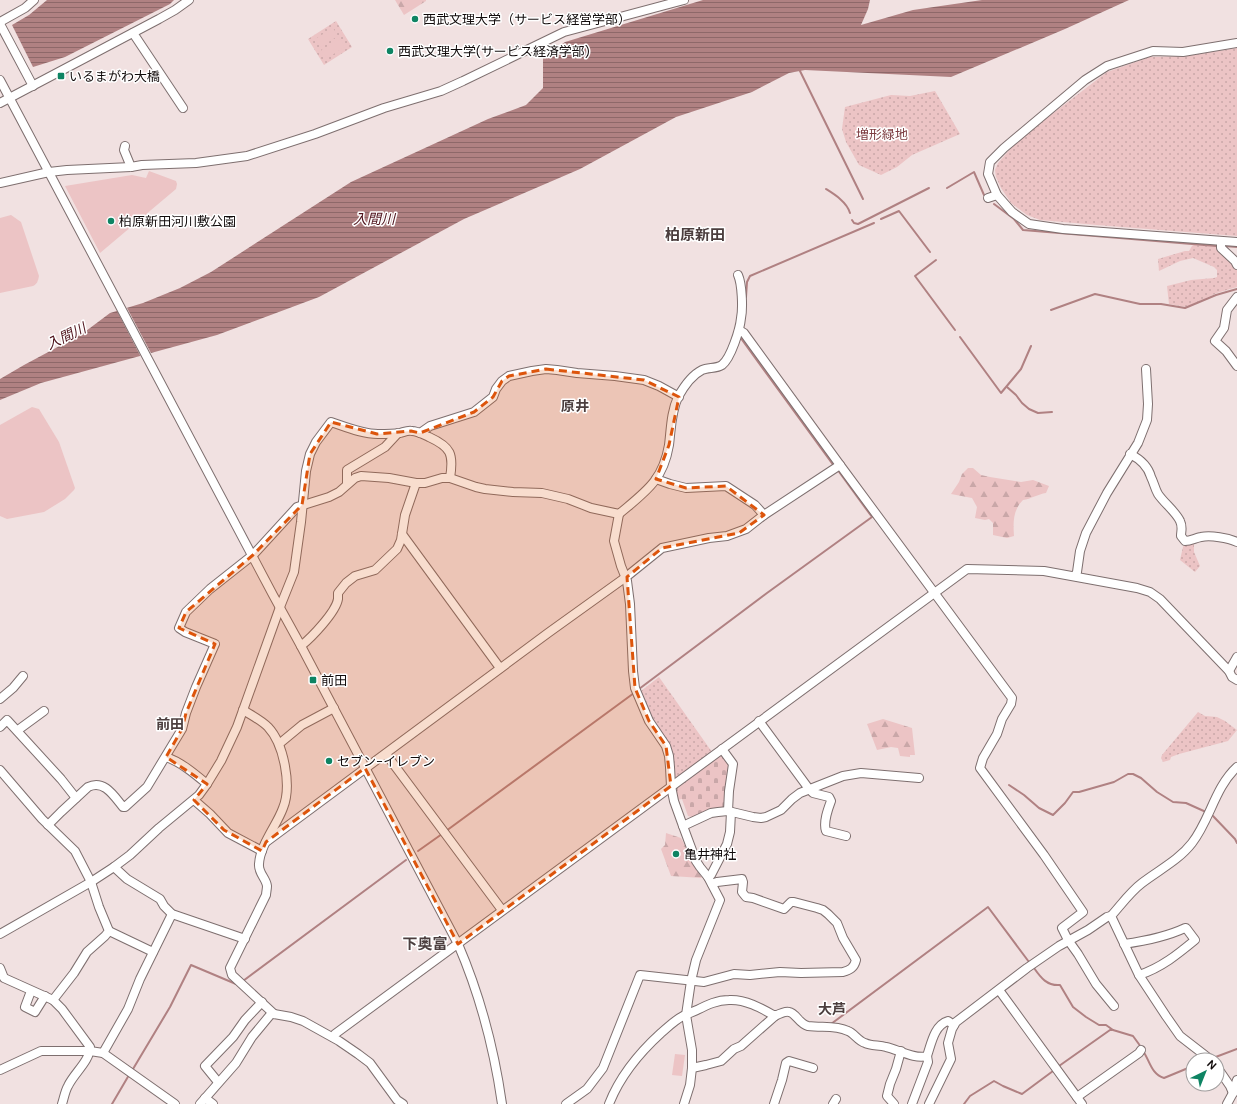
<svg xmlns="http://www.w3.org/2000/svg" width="1237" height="1104" font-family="'DM Sans','Noto Sans JP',sans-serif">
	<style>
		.green { fill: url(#green-dots) }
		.forest { fill: url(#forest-firs) }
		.cemetery { fill: url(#cemetery-stones) }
		.pitch { fill: #ecc4c5 }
		.water { fill: url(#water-rules) }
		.pier { fill: #f1e1e1 }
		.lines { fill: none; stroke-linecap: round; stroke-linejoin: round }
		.stream { stroke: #b08182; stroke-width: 2 }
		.minor-casing { stroke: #7e6f6f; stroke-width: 10 }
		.minor { stroke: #fff; stroke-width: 8 }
		.marked { fill: #dd550c; fill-opacity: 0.2; stroke: #dd550c; stroke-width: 3; stroke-dasharray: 8 5; stroke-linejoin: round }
		.poi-dot { fill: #0e8463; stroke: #fff; stroke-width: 1.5 }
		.labels { text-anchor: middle; stroke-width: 3; stroke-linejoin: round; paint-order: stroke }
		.poi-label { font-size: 13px; fill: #110b0b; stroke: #fff; text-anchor: start }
		.park-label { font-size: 13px; fill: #7d3d42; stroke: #fff }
		.water-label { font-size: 14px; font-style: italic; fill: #4f131c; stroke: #fff }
		.neighbourhood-label { font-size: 14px; font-weight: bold; fill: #4b3e3e; stroke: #fff }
		.quarter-label { font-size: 15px; font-weight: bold; fill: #4b3e3e; stroke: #fff }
	</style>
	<defs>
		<pattern id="green-dots" width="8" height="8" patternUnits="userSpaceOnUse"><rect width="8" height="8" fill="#ecc4c5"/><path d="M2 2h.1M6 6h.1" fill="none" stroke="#c9a7a8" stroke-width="1.8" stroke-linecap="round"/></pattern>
		<pattern id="forest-firs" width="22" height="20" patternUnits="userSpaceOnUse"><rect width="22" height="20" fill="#ecc4c5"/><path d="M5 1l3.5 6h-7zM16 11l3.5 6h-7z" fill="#c9a7a8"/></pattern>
		<pattern id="cemetery-stones" width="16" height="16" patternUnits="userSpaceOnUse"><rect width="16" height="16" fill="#ecc4c5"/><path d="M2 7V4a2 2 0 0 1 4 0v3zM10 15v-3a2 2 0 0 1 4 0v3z" fill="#c9a7a8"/></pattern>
		<pattern id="water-rules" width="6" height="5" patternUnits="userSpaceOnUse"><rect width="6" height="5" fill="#b08182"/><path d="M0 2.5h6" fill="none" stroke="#8e6869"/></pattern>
	</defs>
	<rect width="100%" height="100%" fill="#f1e1e1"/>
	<g class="green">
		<path d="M336 21 352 47 324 65 308 39Z"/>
		<path d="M1237 48V236L1097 225 1040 220 1027 215 1011 203 1001 188 996 177 995 170 998 163 1012 147 1047 118 1107 72 1150 57 1187 56Z"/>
		<path d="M935 91 960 134 912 155 897 167 881 175 859 165 846 142 842 129 845 107 891 95 910 96Z"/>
		<path d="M1194 245 1219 247 1237 267V287L1217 293 1187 307 1169 304 1167 286 1191 280 1214 278 1217 277V270L1214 267 1193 258 1180 261 1159 271 1158 259 1185 251H1189L1192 246Z"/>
		<path d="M1194 541V552L1200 566 1195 572 1180 560 1183 547 1186 542Z"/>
		<path d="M659 677 712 752 677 778 674 775 661 734 646 706 641 691Z"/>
		<path d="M1198 712 1205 716 1217 717 1225 721 1237 730 1228 741 1179 754 1171 757 1170 760 1163 762 1161 758 1162 755Z"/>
	</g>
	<g class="forest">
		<path d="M395 0H426V1L404 15Z"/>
		<path d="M968 468H973L981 475 990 477 1021 482 1033 480 1049 486 1046 493C1038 494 1031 499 1023 500 1013 510 1013 522 1014 536L1007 538 993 535V523L989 519 985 520 975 518 977 507 972 498 951 494 959 482 962 474Z"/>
		<path d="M883 719 912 728 915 755H910V757L900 756 898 748 891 747 877 750 867 724Z"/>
		<path d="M666 833 681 838 702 878 671 876 661 849 665 845Z"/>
	</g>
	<path class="cemetery" d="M722 753 732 763 727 809 692 819V817L688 816 682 799 678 800 676 787Z"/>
	<g class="pitch">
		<path d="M333 28 338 36 320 47 315 39Z"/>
		<path d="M340 39 345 47 327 58 321 50Z"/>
		<path d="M149 171 176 181 177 184 176 189 100 253 65 186 132 175 146 178Z"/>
		<path d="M11 215 21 222 39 276C38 281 37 284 33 286L0 293V218Z"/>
		<path d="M32 407 39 409 59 442 75 488 74 490 65 499 44 512 7 519 0 516V425Z"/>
		<path d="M675 1054 685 1055 682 1076 672 1075Z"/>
	</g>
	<g class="water">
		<path d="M47 0H174L170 4 65 57 33 67 12 25 29 15Z"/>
		<path d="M703 0H870L868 9 861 25 913 10 982 0H1129L1065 29 951 77 805 70 789 73 752 92 676 117 580 169 464 219 319 297 217 335 41 383 0 400V379L24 365 82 334 110 313 143 303 180 288 211 272 351 182 488 119 526 105 543 88V58L565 42Z"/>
	</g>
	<path class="pier" d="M126 306 152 355 141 357 116 309Z"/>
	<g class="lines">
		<g class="stream">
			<path d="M799 69 863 199"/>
			<path d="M947 188 974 172 984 195"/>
			<path d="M826 189C834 194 847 202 850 213"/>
			<path d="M994 204 1014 219 1023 230 1216 246"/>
			<path d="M881 219 899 211 930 252"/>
			<path d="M852 220 854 223 858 224 929 188"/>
			<path d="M1224 246 1237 247"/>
			<path d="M936 260 915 276 955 330"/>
			<path d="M746 297 747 282 750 276 874 223"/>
			<path d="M1051 310 1095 294 1140 304H1161L1185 308 1216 295 1237 289"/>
			<path d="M740 337 834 466"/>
			<path d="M960 337 1001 393 1021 369 1031 346"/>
			<path d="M1007 387 1016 395 1022 403 1029 409 1038 413 1052 412"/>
			<path d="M639 689 767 593 872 517 837 469"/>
			<path d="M1009 785 1024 795 1039 808 1053 815 1065 803 1073 792H1079L1114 782 1128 774H1133L1141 778 1157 792 1173 802 1186 803 1206 812"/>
			<path d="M1213 816 1235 839 1237 843"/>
			<path d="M446 831 634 693"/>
			<path d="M418 851 442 834"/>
			<path d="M1034 968C1041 978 1047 986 1060 985L1073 1007 1086 1017 1099 1025H1106L1113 1030 1133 1036 1141 1047"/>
			<path d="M243 981 406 860"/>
			<path d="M831 1024 988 907 1029 962"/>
			<path d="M1143 1051C1150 1061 1151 1074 1164 1078L1193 1066"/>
			<path d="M1213 1058 1237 1049"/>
			<path d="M1059 1066 1110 1030H1112"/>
			<path d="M133 1069 170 1007 191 965 236 984"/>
			<path d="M112 1104 129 1075"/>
			<path d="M964 1104 970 1096 994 1081 1003 1086 1022 1094 1053 1071"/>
		</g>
		<g class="minor-casing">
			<g id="minor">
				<path d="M0 22 25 8 34 0"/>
				<path d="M0 24 33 86"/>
				<path d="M133 33 183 108"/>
				<path d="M1237 43 1183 52 1153 51 1107 66 1085 80 1004 148 990 162 988 174 997 195 1012 212 1029 224 1063 229 1237 242"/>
				<path d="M0 80 273 595 301 646 458 944C480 995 494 1048 502 1104"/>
				<path d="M0 103 159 19 175 10 189 0"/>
				<path d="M125 146 124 150 131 167"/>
				<path d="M0 183 49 172 67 170 131 167 142 165 196 163 247 156 315 134 384 108 441 91 463 81 564 32 684 0"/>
				<path d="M988 198 997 195"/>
				<path d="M1221 241V248L1235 261 1237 265"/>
				<path d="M1237 297 1227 310 1224 328 1215 341 1226 351 1237 366"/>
				<path d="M739 330 744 333 840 465 1012 698 1011 704 1002 719 997 734 983 758 980 768 1044 855 1083 912 1062 928 1068 940 1078 954 1096 984 1114 1006"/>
				<path d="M420 433 430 426 474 412 493 397 496 389 502 381 509 376 532 371 546 369 557 370 577 373 615 376 644 380 659 386 679 397"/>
				<path d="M1130 454C1140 459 1148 466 1151 477 1154 483 1155 489 1158 494 1164 503 1176 512 1180 521 1183 527 1181 531 1181 536L1185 541C1191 541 1195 538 1201 537 1211 535 1228 538 1237 542"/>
				<path d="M656 479 670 484 686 488 726 486 755 505 764 515"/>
				<path d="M347 484V470L385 447 398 433"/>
				<path d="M619 514 614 541 621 566 627 581 630 604 633 671 635 688 649 721 666 746 669 756 670 767 671 786 674 801 683 826 696 861 700 867 708 877 720 900 696 960 691 981 686 1015 692 1050V1068L690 1085 684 1104"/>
				<path d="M402 534 500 668"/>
				<path d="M1075 576 1077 572 1080 551 1086 533 1107 493 1138 443 1147 420 1148 404 1146 369"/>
				<path d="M301 646C312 637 336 612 338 599 338 598 338 593 338 593L346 583 355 576 375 570 397 549 401 540 405 515 416 483"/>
				<path d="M1229 671 1237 657"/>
				<path d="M0 699 13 688 23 676"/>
				<path d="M243 710C251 715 261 720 268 727 284 744 292 786 283 808 277 825 260 845 259 864 258 873 266 878 267 886 267 889 266 893 266 895L230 968 232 975 274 1014"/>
				<path d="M759 721 809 789 813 793 829 797 831 801C828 809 823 822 826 831L846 836"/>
				<path d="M0 727 7 720 61 779 76 798"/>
				<path d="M18 730 44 711"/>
				<path d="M279 744 302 725 334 708"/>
				<path d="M722 749 733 764 729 791 728 811"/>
				<path d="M386 754 502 910"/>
				<path d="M166 757C181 762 195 774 207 784"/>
				<path d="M0 770 42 819 75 851 91 882 99 907 109 931 105 936 87 952 74 973 53 1000"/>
				<path d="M194 800 210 814 228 833 262 851"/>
				<path d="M48 825 61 812 88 787C104 779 114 796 123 807H125L147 787 182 729 186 713 196 687 215 644 185 632 179 628 186 612 210 589 253 555 297 507 329 497 339 492 355 478 361 476 389 478 416 483H425L442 478H450L476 487 485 489 513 492 542 493 568 499 591 508 619 514C645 492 663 481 669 445 671 429 671 412 678 397 683 388 692 375 702 370 708 367 716 369 722 365 731 358 740 329 741 318 743 308 742 284 738 275"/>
				<path d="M683 826 711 813 718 812 728 811 753 817 761 818 766 817 781 810 792 799 800 793 843 776 861 773 919 778"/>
				<path d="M266 842 548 633 626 577 662 548 709 538 727 536 746 529 764 515 840 465"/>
				<path d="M114 867 127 879 160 899 164 906 172 914 245 939"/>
				<path d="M708 877 711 875 727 844 730 832 731 812"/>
				<path d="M109 931 153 952"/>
				<path d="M0 934 91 882 114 867 130 855 159 828 199 795 207 784 221 761 237 727 280 607 294 572 301 522 306 471 310 454 316 442 331 422C346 427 362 434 378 434 385 434 393 434 400 433 404 432 408 430 412 431 418 431 424 435 429 437 451 447 454 454 450 478"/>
				<path d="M1124 944C1145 941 1166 937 1185 928H1186L1195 940C1178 954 1161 968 1139 975"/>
				<path d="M0 968 4 978 53 1000 62 1009 90 1047C90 1061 74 1073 68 1086 65 1091 64 1098 62 1104"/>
				<path d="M999 990 1082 1104"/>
				<path d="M31 991 25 1007 35 1012 45 996"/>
				<path d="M333 1037 335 1034 967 569 1044 571 1137 588 1150 592 1160 599 1229 671 1232 677 1237 680"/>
				<path d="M103 1053 128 1009 140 979 172 914"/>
				<path d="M1211 1060 1180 1036 1166 1016 1139 975 1111 916C1121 905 1130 892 1142 883 1159 870 1179 860 1192 843 1210 820 1215 787 1237 767"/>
				<path d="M1217 1067 1230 1086 1233 1093"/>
				<path d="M692 1068 706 1065 721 1061 734 1049 741 1046 775 1016"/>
				<path d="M0 1070 41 1051H90L103 1053 175 1104"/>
				<path d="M218 1082 205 1066 233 1037 245 1020 262 1002"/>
				<path d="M1077 1097 1139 1053 1141 1050"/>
				<path d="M205 1098 213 1104"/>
				<path d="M200 1104 236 1063 252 1037 271 1014H274L291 1017 303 1021 339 1041 358 1054 370 1063 397 1100 403 1104"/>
				<path d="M566 1104 587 1089 603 1068 640 975 704 982 734 974 750 975 780 972 801 973 843 972C850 970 854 968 856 960L843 938 837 923 828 914 823 910 817 908 794 902H791L784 909 753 898 746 897 742 892 743 882 742 879 717 882 712 884"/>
				<path d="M609 1104C620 1076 639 1053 661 1033 668 1027 675 1020 683 1016 688 1014 692 1012 697 1010 707 1005 717 1000 729 1000 745 999 761 1008 775 1016 779 1014 785 1011 789 1012 796 1013 799 1024 808 1026 822 1028 835 1025 848 1031 854 1033 858 1041 865 1043 871 1046 879 1045 886 1047 897 1049 915 1060 927 1056 931 1045 934 1025 948 1021L954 1025"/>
				<path d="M774 1104 782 1080 786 1063 789 1061 813 1068"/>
				<path d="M833 1104 836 1099"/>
				<path d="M894 1104 887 1096 890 1084 896 1069 901 1051"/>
				<path d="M912 1104 928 1062 927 1056"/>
				<path d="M929 1104 951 1059 948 1043 952 1029 956 1022 1027 968 1059 946 1088 930 1107 917 1111 916"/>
				<path d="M1227 1104 1233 1093 1237 1080"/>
			</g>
		</g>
		<use href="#minor" class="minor"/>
	</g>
	<path class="marked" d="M546 369 644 380 679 397 669 445 656 479 686 488 726 486 764 515 739 533 662 548 627 577 635 688 649 721 666 746 671 786 458 944 365 768 266 842 262 851 224 830 194 800 207 784 166 757 182 729 186 713 215 644 179 628 186 612 253 555 302 505 310 454 331 422 377 434 411 431 420 433 474 412 493 397 502 381 509 376Z"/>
	<g class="poi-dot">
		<circle cx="415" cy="19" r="4"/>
		<circle cx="390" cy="51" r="4"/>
		<rect x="57" y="72" width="8" height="8" rx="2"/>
		<circle cx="111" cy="221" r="4"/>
		<rect x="309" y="676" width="8" height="8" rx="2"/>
		<circle cx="329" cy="761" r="4"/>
		<circle cx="676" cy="854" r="4"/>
	</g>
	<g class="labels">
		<g class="poi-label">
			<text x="423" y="24">西武文理大学（サービス経営学部）</text>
			<text x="398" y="56">西武文理大学(サービス経済学部)</text>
			<text x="69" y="81">いるまがわ大橋</text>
			<text x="119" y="226">柏原新田河川敷公園</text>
			<text x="321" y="685">前田</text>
			<text x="337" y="766">セブン-イレブン</text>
			<text x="684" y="859">亀井神社</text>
		</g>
		<g class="park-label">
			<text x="882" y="139">増形緑地</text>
		</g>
		<g class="water-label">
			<text x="374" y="224">入間川</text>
			<text transform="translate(66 336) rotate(-26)" y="5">入間川</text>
		</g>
		<g class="neighbourhood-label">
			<text x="575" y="411">原井</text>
			<text x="170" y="729">前田</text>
			<text x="832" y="1014">大芦</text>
		</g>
		<g class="quarter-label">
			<text x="695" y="240">柏原新田</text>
			<text x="425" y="949">下奥富</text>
		</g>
	</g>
	<g transform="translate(1205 1072) rotate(43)"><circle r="19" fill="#ffffff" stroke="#a09d9d"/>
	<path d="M0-3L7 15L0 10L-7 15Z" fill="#0e8463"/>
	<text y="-6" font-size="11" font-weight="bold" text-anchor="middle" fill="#110b0b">N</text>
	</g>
</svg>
